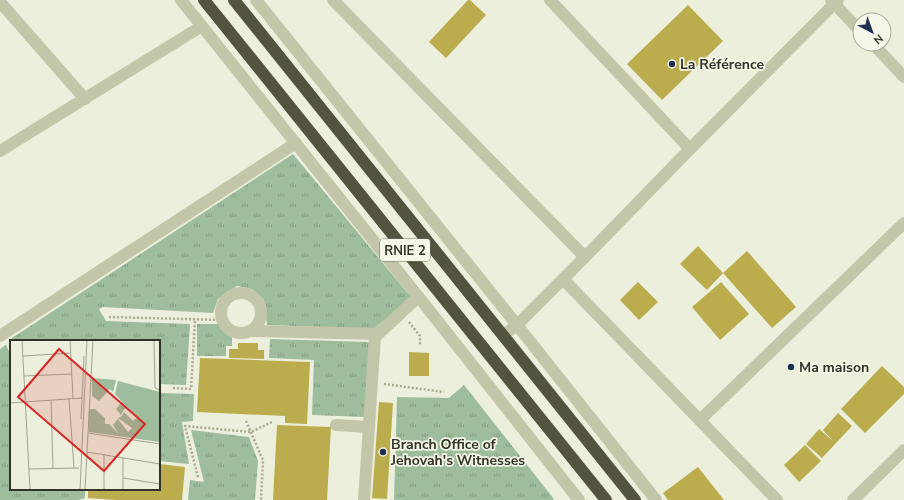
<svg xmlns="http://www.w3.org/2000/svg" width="904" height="500" font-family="'Nunito Sans',sans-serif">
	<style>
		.grass { fill: url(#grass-tufts) }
		.building { fill: #bbac4e }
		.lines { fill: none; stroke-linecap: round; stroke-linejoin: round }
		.path { stroke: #a9aa8d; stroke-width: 2.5; stroke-dasharray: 2 2; stroke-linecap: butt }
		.minor { stroke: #c4c6a9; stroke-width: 12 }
		.highway { stroke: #545340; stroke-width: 12 }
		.poi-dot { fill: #213052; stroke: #f5f7e8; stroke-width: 1.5 }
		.labels { text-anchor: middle; stroke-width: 3.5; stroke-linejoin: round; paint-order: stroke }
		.shield { fill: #f5f7e8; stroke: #6e6e62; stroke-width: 1 }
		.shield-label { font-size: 13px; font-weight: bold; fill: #343328 }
		.poi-label { font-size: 14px; font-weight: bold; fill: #343328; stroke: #f5f7e8; text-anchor: start }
		.inset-road { fill: none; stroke: #a2a494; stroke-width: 1 }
		.view { fill: #d62828; fill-opacity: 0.15; stroke: #d62828; stroke-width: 2 }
		.inset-edge { fill: none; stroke: #343328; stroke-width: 2 }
	</style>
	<defs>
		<pattern id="grass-tufts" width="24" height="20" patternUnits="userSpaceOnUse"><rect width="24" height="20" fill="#9ebd9d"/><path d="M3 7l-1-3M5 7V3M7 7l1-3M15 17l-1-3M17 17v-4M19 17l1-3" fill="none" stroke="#829a80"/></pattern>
	</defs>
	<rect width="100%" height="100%" fill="#ecefdc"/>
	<g class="grass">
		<path d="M293 154 411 297 374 329 267 325 264 300 252 289 237 286 218 299 213 313 103 307 99 309 106 321 190 324 186 385 159 384V341H14L12 338Z"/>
		<path d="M197 324H218L232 334V346H226V356H197Z"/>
		<path d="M270 339 369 342 366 417 312 415 314 360 269 358Z"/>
		<path d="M6 345 9 351H11V489H85V498L78 500H0V349Z"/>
		<path d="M464 385 554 499 552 500H394L397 397 449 398Z"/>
		<path d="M159 393 194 394 193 421 182 422 189 464 159 461Z"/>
		<path d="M191 430 249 437 258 461 255 500H188L190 480 204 482Z"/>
	</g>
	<g class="building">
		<path d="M468 0H470L486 15 446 58 429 42Z"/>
		<path d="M688 5 723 41 662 100 627 64Z"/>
		<path d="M698 246 723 273 707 290 680 264Z"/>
		<path d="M747 251 796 307 772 328 723 273Z"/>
		<path d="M638 282 658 302 639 320 620 300Z"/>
		<path d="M721 282 749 314 720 340 692 307Z"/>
		<path d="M238 343H258V350H264V359L229 358V349H238Z"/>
		<path d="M409 352 429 353V376H409Z"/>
		<path d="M200 358 310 362 307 424 285 423V416L197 412Z"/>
		<path d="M882 366 904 387V394L865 433 841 409Z"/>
		<path d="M379 402 393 403 387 499 372 498Z"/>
		<path d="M838 413 852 426 822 458 806 444 819 429 833 441 823 430Z"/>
		<path d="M277 425 331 427 327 500H273Z"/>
		<path d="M805 445 821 461 799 482 784 465Z"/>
		<path d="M159 464 185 467 182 500H116L88 498V489H159Z"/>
		<path d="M698 467 724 500H668L663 493Z"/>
	</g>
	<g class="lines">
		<g class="path">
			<path d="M109 317 222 320"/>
			<path d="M409 322 420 336V346"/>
			<path d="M384 384 444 392"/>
			<path d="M173 388 191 389 195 320"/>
			<path d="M246 421 263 460 261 500"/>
			<path d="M198 477 185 426 251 432 272 422"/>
		</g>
		<g class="minor">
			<path d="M181 0 425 305 579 500"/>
			<path d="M256 0 517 325 656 500"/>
			<path d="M333 0 585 257"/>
			<path d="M550 0 690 149"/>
			<path d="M831 0 860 31"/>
			<path d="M0 2 85 99"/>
			<path d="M873 44 904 77"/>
			<path d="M0 151 202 26"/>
			<path d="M563 279 777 500"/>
			<circle cx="241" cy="313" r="20"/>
			<path d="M249 331 378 334"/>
			<path d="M503 335 517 325 585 257 690 149 838 0"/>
			<path d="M0 336 296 143"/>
			<path d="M700 420 904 223"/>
			<path d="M336 425 369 427"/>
			<path d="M364 500 375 337 418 297"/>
			<path d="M853 500 904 450"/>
		</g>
		<g class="highway">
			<path d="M204 0 606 500"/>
			<path d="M234 0 635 500"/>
		</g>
	</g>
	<g class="poi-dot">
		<circle cx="672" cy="64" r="4"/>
		<circle cx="791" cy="367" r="4"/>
		<circle cx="383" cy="452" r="4"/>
	</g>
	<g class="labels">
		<rect class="shield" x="380" y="239" width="50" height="22" rx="3"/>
		<g class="shield-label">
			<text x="405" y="255">RNIE 2</text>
		</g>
		<g class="poi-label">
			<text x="680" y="69">La Référence</text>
			<text x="799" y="372">Ma maison</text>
			<text x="391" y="449">Branch Office of<tspan x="391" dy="16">Jehovah's Witnesses</tspan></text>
		</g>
	</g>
	<g transform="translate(10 340)">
		<rect width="150" height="150" fill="#ecefdc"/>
		<path d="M82 38 106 40 103 52 100 49 89 61 82 56ZM108 41 150 52V102L79 92V69H85L95 78V84H99L109 94 103 85 108 79 118 92 122 88 108 78 112 76 114 72 123 81 128 77 118 68 114 69 111 75 106 69 112 62 105 54Z" fill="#9ebd9d"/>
		<path class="inset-road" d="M12 0 20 150M60 0 63 58M144 0 145 48 150 50M13 16 61 13M14 36 62 34M59 59 64 128M41 60 43 129M0 63 72 58M71 79 74 16M78 93 150 104M77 112 150 124M94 115V150M113 118V150M18 129 69 128M113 138 150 144M70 150 77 0M75 150 83 0"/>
		<path class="view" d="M49 9 135 84 94 131 8 57Z"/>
		<rect width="150" height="150" class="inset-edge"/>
	</g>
	<g transform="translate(872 32) rotate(139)"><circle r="19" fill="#f5f7e8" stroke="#a8a99b"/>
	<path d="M0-3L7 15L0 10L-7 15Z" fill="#213052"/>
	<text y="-6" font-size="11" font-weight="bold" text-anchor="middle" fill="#343328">N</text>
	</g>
</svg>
